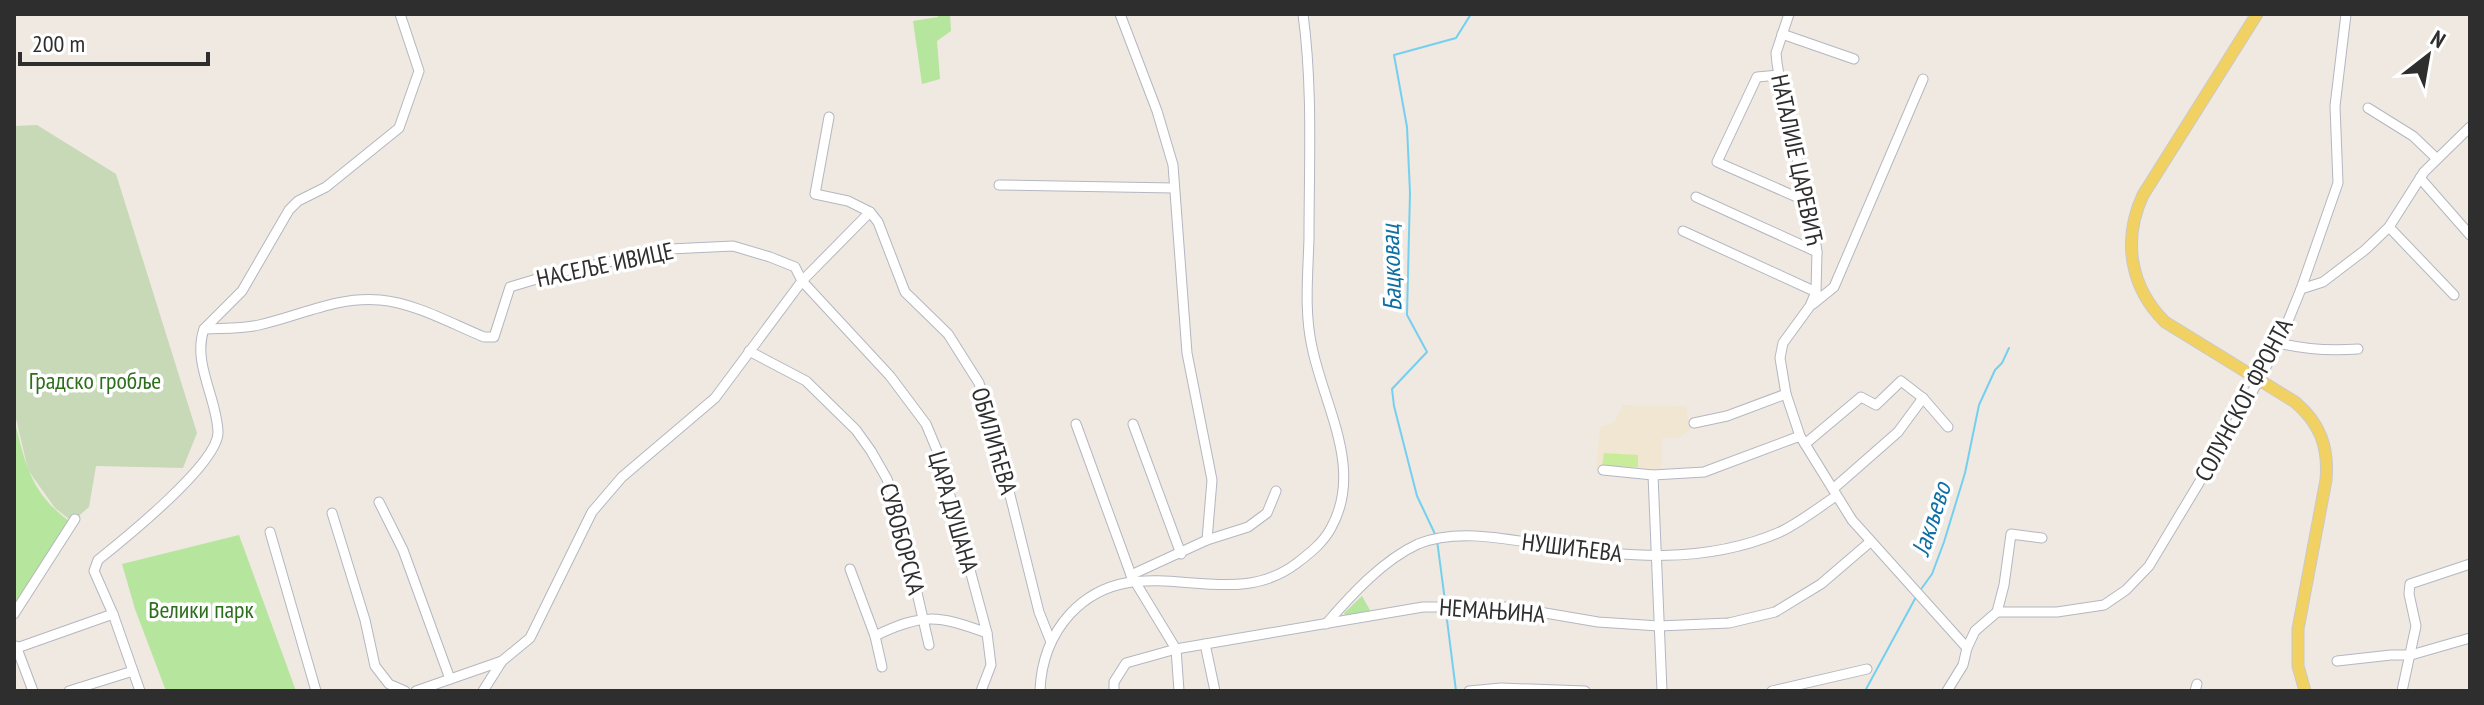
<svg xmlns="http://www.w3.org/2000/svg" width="2484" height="705" font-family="'PT Sans Narrow',sans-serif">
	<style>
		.education { fill: #f0e6d1 }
		.green { fill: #b6e59e }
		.cemetery { fill: #c8d9b8 }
		.pitch { fill: #c9ec9a }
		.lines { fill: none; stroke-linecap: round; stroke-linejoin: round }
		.stream { stroke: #75cff0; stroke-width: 2 }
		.minor-casing { stroke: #b4b7c1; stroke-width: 11 }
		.major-casing { stroke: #c9c9c9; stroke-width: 13 }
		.minor { stroke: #fff; stroke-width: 9 }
		.major { stroke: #f2d163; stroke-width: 11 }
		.labels { text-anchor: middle; stroke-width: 7; stroke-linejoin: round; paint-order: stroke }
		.street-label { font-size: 24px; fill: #2e2e2e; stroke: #fff }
		.park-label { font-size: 24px; fill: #2c6e1b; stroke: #fff }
		.water-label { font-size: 26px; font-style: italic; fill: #0d6fa3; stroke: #fff }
	</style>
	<rect width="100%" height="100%" fill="#efe9e1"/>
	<path class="education" d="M1623 405 1686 406 1690 429 1680 437 1662 438 1661 469 1596 468 1600 427 1615 422Z"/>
	<g class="green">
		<path d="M938 14H950L951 31 937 41 940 79 922 84 913 21 938 17Z"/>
		<path d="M14 418C25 463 30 492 69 521L14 607Z"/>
		<path d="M239 535 296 691H166L135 609 122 564Z"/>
		<path d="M1362 596 1371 612 1346 617 1344 613Z"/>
	</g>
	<path class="cemetery" d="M37 125 116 174 197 433 183 468 96 466 89 507 75 519H69L55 508 28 470 14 410V126Z"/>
	<path class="pitch" d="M1604 453 1638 455V467L1602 466Z"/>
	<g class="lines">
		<g class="stream">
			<path d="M1435 534 1417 496 1394 406 1392 389 1427 352 1407 315 1410 193 1407 127 1394 55 1456 38 1471 14"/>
			<path d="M1437 540 1445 601"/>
			<path d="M1919 592 1932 574 1944 542 1965 473 1979 405 1995 370 2002 363 2009 348"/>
			<path d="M1446 612 1456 691"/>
			<path d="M1865 691 1916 597"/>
		</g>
		<g class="minor-casing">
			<g id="minor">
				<path d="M1120 14 1157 111 1173 165 1187 353 1212 480 1207 540"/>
				<path d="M1789 14 1776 53 1777 63 1784 105 1813 224 1817 252 1816 292 1810 306 1783 343 1780 358 1786 394 1800 436 1852 520 1967 648 1963 665 1947 691"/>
				<path d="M1782 34 1854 59"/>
				<path d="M1779 75 1757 77 1717 162 1808 202"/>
				<path d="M2368 108 2413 136 2436 158"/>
				<path d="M829 117 815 194 848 201 870 212 878 222 905 292 948 334 979 383 1002 463 1039 612 1051 642"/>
				<path d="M2420 178 2470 235"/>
				<path d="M999 185 1174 188"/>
				<path d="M1696 197 1817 252"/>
				<path d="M2389 227 2454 295"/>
				<path d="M1683 231 1816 292"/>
				<path d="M2301 289 2323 282 2365 250 2389 227 2424 172 2470 127"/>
				<path d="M1813 304 1834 287 1923 79"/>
				<path d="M204 329C222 328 242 329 259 325 300 316 337 296 380 300 415 303 452 324 484 337H494L510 287 560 272 670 249 733 246 770 257 795 267 802 281 890 376 926 424 939 455 987 633 991 665 981 691"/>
				<path d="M2279 343C2306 350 2330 351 2358 349"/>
				<path d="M749 351 806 381 856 430 871 451 887 479 898 510 929 645"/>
				<path d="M1694 423 1727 416 1786 394"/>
				<path d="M1076 424 1131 575"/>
				<path d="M1133 424 1181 554"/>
				<path d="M1805 444 1861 397 1876 405 1901 381 1923 398 1948 427"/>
				<path d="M1603 470 1653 475 1704 472 1800 436"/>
				<path d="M1653 475 1662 691"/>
				<path d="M1833 489 1898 432 1923 398"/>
				<path d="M379 502 403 550 450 679"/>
				<path d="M332 513 365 620 375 666 389 684 405 691"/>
				<path d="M270 532 316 691"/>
				<path d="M850 569 875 636 882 667"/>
				<path d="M1997 612 2004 585 2011 534 2042 538"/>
				<path d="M14 614 75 519"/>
				<path d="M1326 624C1351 595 1383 560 1418 544 1456 528 1507 539 1545 545 1625 557 1704 565 1780 532 1799 523 1818 508 1836 496"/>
				<path d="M875 636C922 613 938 615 987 633"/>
				<path d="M1205 644 1215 691"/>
				<path d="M16 646 33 691"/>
				<path d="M1967 648 1975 631 1997 612H2057L2104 605 2126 590 2149 566 2235 423 2279 343 2301 289 2338 183 2335 106 2346 14"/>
				<path d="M14 649 113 614"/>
				<path d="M2337 661 2391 655H2411L2470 638"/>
				<path d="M69 691 133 671"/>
				<path d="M140 691 113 614 94 571 98 560C123 540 219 463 218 432 217 398 192 363 204 329L242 291 289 210 298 201 326 187 399 128 419 71 400 14"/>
				<path d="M416 691 502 661"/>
				<path d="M483 691 502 661 530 638 592 512 622 477 715 398 802 281 870 212"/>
				<path d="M1040 691C1041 662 1051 635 1070 614 1137 542 1226 618 1297 563 1310 553 1323 543 1331 528 1364 469 1324 406 1312 347 1304 312 1308 274 1309 238 1309 163 1313 89 1303 14"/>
				<path d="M1114 691V682L1126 663 1176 649 1423 607H1510L1598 622 1659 626 1729 623 1775 612 1821 584 1870 542"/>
				<path d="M1179 691 1176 649 1131 575 1207 540 1248 527 1267 513 1276 491"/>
				<path d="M1469 691 1501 688 1585 691"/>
				<path d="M1772 691 1867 669"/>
				<path d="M2195 691 2197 684"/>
				<path d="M2402 691 2416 626 2409 594 2410 584 2470 564"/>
			</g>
		</g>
		<g class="major-casing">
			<path id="major" d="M2257 14 2143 195C2122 240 2130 287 2165 322L2295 402C2320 423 2329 447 2326 480L2298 629V666L2305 691"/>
		</g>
		<use href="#minor" class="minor"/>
		<use href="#major" class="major"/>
	</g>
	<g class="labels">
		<g class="street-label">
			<text transform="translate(1797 160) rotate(78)" y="8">НАТАЛИЈЕ ЦАРЕВИЋ</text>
			<text transform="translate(605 265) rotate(-12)" y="8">НАСЕЉЕ ИВИЦЕ</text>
			<text transform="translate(2244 400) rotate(-62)" y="8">СОЛУНСКОГ ФРОНТА</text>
			<text transform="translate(994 441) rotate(74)" y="8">ОБИЛИЋЕВА</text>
			<text transform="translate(953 512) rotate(74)" y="8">ЦАРА ДУШАНА</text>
			<text transform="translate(902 539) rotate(75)" y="8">СУВОБОРСКА</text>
			<text transform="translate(1572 548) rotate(7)" y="8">НУШИЋЕВА</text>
			<text transform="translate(1492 611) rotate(4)" y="8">НЕМАЊИНА</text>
		</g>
		<g class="park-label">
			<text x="95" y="389">Градско гробље</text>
			<text x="201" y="618">Велики парк</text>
		</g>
		<g class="water-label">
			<text transform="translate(1391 268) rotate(-92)" y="9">Бацковац</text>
			<text transform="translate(1931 519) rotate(-72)" y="9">Јакљево</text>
		</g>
	</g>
	<rect width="2484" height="705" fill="none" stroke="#2e2e2e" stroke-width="32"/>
	<g transform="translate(2428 56) rotate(31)" stroke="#ffffff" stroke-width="6" paint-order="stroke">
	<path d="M0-6L14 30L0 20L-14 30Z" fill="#2e2e2e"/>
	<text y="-12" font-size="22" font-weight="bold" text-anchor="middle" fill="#2e2e2e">N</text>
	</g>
	<path d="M20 52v12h188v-12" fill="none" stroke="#2e2e2e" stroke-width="4"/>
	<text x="32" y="52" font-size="24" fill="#2e2e2e" stroke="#ffffff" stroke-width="6" paint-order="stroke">200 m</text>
</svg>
